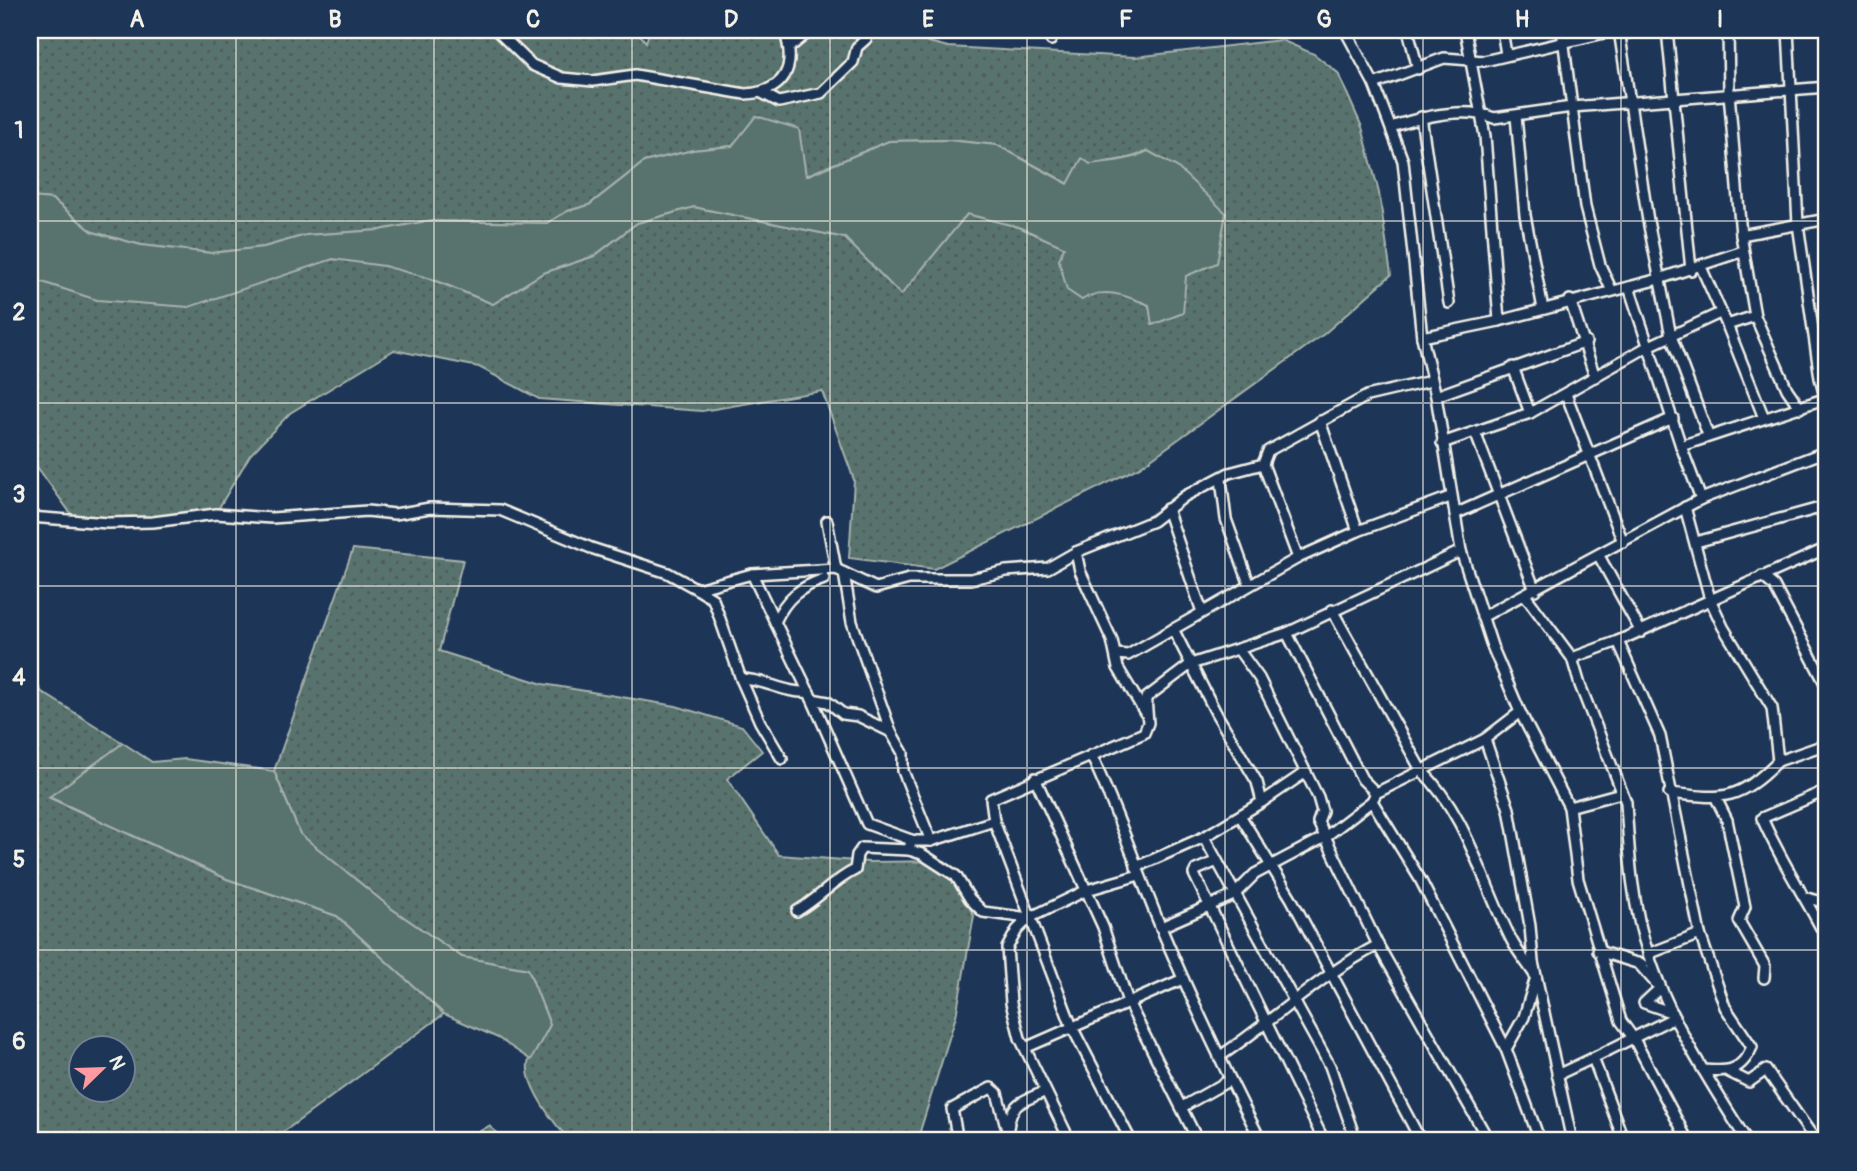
<svg xmlns="http://www.w3.org/2000/svg" width="1857" height="1171" font-family="Pangolin,sans-serif">
	<style>
		.grass { fill: url(#grass-dots); stroke: #a6b2ab; stroke-width: 2; fill-rule: evenodd }
		.green { fill: #59726e; stroke: #a6b2ab; stroke-width: 2 }
		.lines { fill: none; stroke-linecap: round; stroke-linejoin: round }
		.street-casing { stroke: #f4f1e8; stroke-width: 14 }
		.street { stroke: #1d3557; stroke-width: 9 }
		.grid { fill: none; stroke: #f4f1e8; stroke-width: 2; stroke-opacity: 0.55 }
		.neatline { fill: none; stroke: #f4f1e8; stroke-width: 2.5 }
		.grid-label { font-size: 23px; text-anchor: middle; font-weight: bold; fill: #f4f1e8 }
	</style>
	<defs>
		<pattern id="grass-dots" width="8" height="8" patternUnits="userSpaceOnUse" patternTransform="scale(1.75)"><rect width="8" height="8" fill="#59726e"/><path d="M2 2h.1M6 6h.1" fill="none" stroke="#505b58" stroke-width="1.8" stroke-linecap="round"/></pattern>
	</defs>
	<rect width="100%" height="100%" fill="#1d3557"/>
	<filter id="ink" filterUnits="userSpaceOnUse"><feTurbulence type="fractalNoise" baseFrequency=".0143" numOctaves="2"/><feDisplacementMap in="SourceGraphic" scale="14" xChannelSelector="R" yChannelSelector="G"/><feConvolveMatrix kernelMatrix="1 2 1 2 8 2 1 2 1" color-interpolation-filters="sRGB"/></filter>
	<g filter="url(#ink)">
		<g class="grass">
			<path d="M30 30H636L646 42 650 30H883L948 47 1135 57 1281 40 1314 54 1338 73 1362 127 1379 193 1391 275 1324 334 1140 467 934 569 849 558 854 480 822 391 702 411 539 399 479 367 394 350 290 413 250 455 217 511 79 525 30 457V275L36 280 292 272C305 268 321 260 335 259 389 259 443 284 493 304L543 273 594 256 637 223 694 207 845 238 901 294 967 214 1019 227 1065 247 1092 293H1121L1149 305 1153 324 1183 313 1148 151C1117 167 1090 154 1069 184L997 145 947 140 889 141 805 176 733 146 693 150 644 162 589 205 568 211 547 223 427 221 380 230 306 235 264 247 211 253 141 245 93 232 52 199 30 197Z"/>
			<path d="M353 549 463 560 439 651 543 684 676 706 742 726 762 751 727 779 779 855 869 862 945 861 974 916 956 1016 917 1141H571C556 1127 525 1086 528 1064 530 1052 544 1036 550 1025L528 969 462 957 392 909 300 834 274 771Z"/>
			<path d="M30 676 42 692 123 743 50 798 227 879 337 916 444 1014 271 1141H30ZM80 1048H122V1090H80Z"/>
			<path d="M489 1126 507 1141H463Z"/>
		</g>
		<g class="green">
			<path d="M756 116 799 129 806 176 889 141 947 140 997 145 1068 184 1082 158 1090 164C1111 161 1129 161 1148 151L1177 167 1226 213 1217 263 1186 276 1183 313 1152 325 1149 305C1127 296 1103 286 1082 300L1067 290 1059 260 1064 247 1019 227 967 214 901 295 845 238 694 207 637 223 594 256 543 273 493 304 432 279 384 266 333 259 189 307 97 300 36 280 30 275V197L52 199 93 232 141 245 211 253 264 247 306 235 380 230 427 221 547 223 568 211 589 205 644 162 693 150 732 146Z"/>
			<path d="M123 743 152 762 185 759 274 771 300 834 392 909 462 957 528 969 550 1025 531 1060 498 1038 444 1014 337 916 227 879 49 797Z"/>
		</g>
		<g class="lines">
			<g class="street-casing">
				<g id="street">
					<path d="M496 30 532 65 562 78 593 81 635 75 745 94C786 92 797 66 784 30"/>
					<path d="M1050 30 1051 40"/>
					<path d="M1345 30 1374 84 1403 161 1422 337 1436 396 1461 551 1492 646 1520 712 1485 739 1509 809 1530 926 1533 962 1572 1141"/>
					<path d="M1408 30 1418 69"/>
					<path d="M1465 30 1485 136 1499 321"/>
					<path d="M1502 30 1506 54"/>
					<path d="M1562 30 1585 207 1600 265 1611 289"/>
					<path d="M1619 30 1648 221 1671 336 1708 435"/>
					<path d="M1667 30 1691 270"/>
					<path d="M1728 30 1729 93 1741 235 1755 316 1787 389 1800 408"/>
					<path d="M1788 30 1798 224 1820 378 1827 404"/>
					<path d="M1620 34 1644 30"/>
					<path d="M790 47 811 30"/>
					<path d="M1374 84 1444 58 1484 61 1617 30"/>
					<path d="M762 93 779 102 821 93 853 62 857 47 866 39 869 30"/>
					<path d="M1516 116 1525 215 1543 309"/>
					<path d="M1421 117 1449 303"/>
					<path d="M1391 127C1421 117 1464 106 1494 118L1572 107 1827 87"/>
					<path d="M1741 235 1827 219"/>
					<path d="M1701 267 1727 325"/>
					<path d="M1629 287 1681 446 1701 499"/>
					<path d="M1570 300 1595 377"/>
					<path d="M1755 316 1727 325 1764 418"/>
					<path d="M1422 337 1499 321 1659 279 1743 251"/>
					<path d="M1513 367 1530 413"/>
					<path d="M1566 394 1623 542"/>
					<path d="M1436 396 1586 342"/>
					<path d="M1320 421 1358 531"/>
					<path d="M1475 432 1535 590"/>
					<path d="M1442 443 1530 413 1647 347 1720 313"/>
					<path d="M1681 446 1827 398"/>
					<path d="M1263 464 1298 558"/>
					<path d="M1221 479 1226 519 1249 583"/>
					<path d="M1167 509 1202 612"/>
					<path d="M1455 514 1673 418"/>
					<path d="M30 517 108 523 153 522 216 514 272 518 367 511 395 514 430 508 500 510 591 548 668 573 697 589 752 574 836 569 876 588 909 579H971L1006 571 1048 568 1076 552 1153 521 1185 496 1229 473 1263 464 1268 451 1367 396 1431 381"/>
					<path d="M827 521 836 569"/>
					<path d="M1696 542 1827 506"/>
					<path d="M1076 552 1080 571 1112 640 1118 668 1145 713"/>
					<path d="M1599 556 1641 632"/>
					<path d="M844 573 852 622 891 732 903 753V771L931 841 994 821"/>
					<path d="M752 574 812 699 828 702 843 714 858 716 891 732"/>
					<path d="M1762 576 1774 586 1827 687"/>
					<path d="M697 589 713 599 741 679 760 722 782 759"/>
					<path d="M1525 595 1572 658 1580 685 1626 802C1629 853 1632 908 1649 956 1671 1023 1710 1082 1747 1141"/>
					<path d="M1332 610 1421 770C1468 816 1482 883 1512 941 1519 954 1528 964 1536 977L1524 1017 1506 1049"/>
					<path d="M1482 617 1701 499 1827 451"/>
					<path d="M775 622C786 598 800 587 824 579"/>
					<path d="M1287 633 1362 779 1376 793"/>
					<path d="M1618 641 1827 548"/>
					<path d="M1238 649 1259 678 1318 797 1322 811 1318 822 1378 945 1489 1141"/>
					<path d="M1116 654 1128 655 1298 558 1358 531 1450 497"/>
					<path d="M1572 658 1618 641 1660 736 1700 934 1725 1007 1752 1047C1741 1072 1728 1072 1703 1070"/>
					<path d="M741 679C765 679 785 694 809 692"/>
					<path d="M812 699 867 824 914 841H931"/>
					<path d="M1520 712 1569 807 1578 879 1621 1021 1634 1039 1688 1141"/>
					<path d="M1091 755C1117 810 1136 867 1159 923 1190 997 1225 1070 1261 1141"/>
					<path d="M1778 761 1827 744"/>
					<path d="M1035 778 1103 927 1128 1002 1198 1141"/>
					<path d="M1827 790 1762 818C1780 860 1806 898 1827 939"/>
					<path d="M1669 793C1724 799 1737 802 1778 761L1772 708 1723 627 1710 599 1685 507"/>
					<path d="M1716 798 1727 820 1745 907 1739 921 1765 966 1764 978"/>
					<path d="M1372 801 1420 879 1506 1049 1540 1141"/>
					<path d="M1262 802 1306 772"/>
					<path d="M1569 807 1621 793"/>
					<path d="M1241 817 1291 898 1421 1141"/>
					<path d="M1204 837 1330 1066 1356 1141"/>
					<path d="M909 850 922 854 956 876 970 899 983 912 1029 918"/>
					<path d="M1217 861 1196 870 1194 874 1324 1141"/>
					<path d="M1136 867 1204 837 1262 802 1257 782 1216 713 1173 629"/>
					<path d="M1807 898 1827 903"/>
					<path d="M797 911C818 899 834 880 855 870L857 855 862 848 909 850 911 840"/>
					<path d="M1161 927 1234 895 1255 874 1325 837 1372 801 1376 793 1485 739"/>
					<path d="M1598 951 1643 965"/>
					<path d="M1648 954 1700 934"/>
					<path d="M1638 963 1660 988 1644 1003 1673 1013"/>
					<path d="M1025 1048 1183 979"/>
					<path d="M1219 1057C1273 1021 1320 975 1378 945"/>
					<path d="M1593 1058 1675 1017"/>
					<path d="M1729 1072 1749 1082 1766 1070 1816 1141"/>
					<path d="M1557 1075 1593 1058 1624 1141"/>
					<path d="M1182 1107 1230 1080"/>
					<path d="M1008 1128C1012 1101 1022 1102 1044 1092"/>
					<path d="M958 1141 952 1109 991 1088 997 1093 1010 1141"/>
					<path d="M1017 1141 1024 1137 1043 1141"/>
					<path d="M1070 1141 1020 1038 1011 1003 1007 948 1017 930 1029 918 1087 890 1139 875"/>
					<path d="M1131 1141 1072 1027 994 821 991 799 1144 733 1148 723 1146 698 1191 664 1287 633 1461 551"/>
				</g>
			</g>
			<use href="#street" class="street"/>
		</g>
	</g>
	<path class="grid" d="M236 30V1141M434 30V1141M632 30V1141M830 30V1141M1027 30V1141M1225 30V1141M1423 30V1141M1621 30V1141M30 221H1827M30 403H1827M30 586H1827M30 768H1827M30 950H1827"/>
	<rect width="1857" height="1171" fill="none" stroke="#1d3557" stroke-width="77"/>
	<g transform="translate(102 1069) rotate(67)"><circle r="33" fill="#1d3557" stroke="#738091" stroke-width="2"/>
	<path d="M0-5L12 26L0 18L-12 26Z" fill="#ff9aa2"/>
	<text y="-10" font-size="19" font-weight="bold" text-anchor="middle" fill="#f4f1e8">N</text>
	</g>
	<rect x="38" y="38" width="1780" height="1094" class="neatline"/>
	<g class="grid-label">
		<text x="137" y="27">A</text>
		<text x="335" y="27">B</text>
		<text x="533" y="27">C</text>
		<text x="731" y="27">D</text>
		<text x="928" y="27">E</text>
		<text x="1126" y="27">F</text>
		<text x="1324" y="27">G</text>
		<text x="1522" y="27">H</text>
		<text x="1720" y="27">I</text>
		<text x="19" y="138">1</text>
		<text x="19" y="320">2</text>
		<text x="19" y="502">3</text>
		<text x="19" y="685">4</text>
		<text x="19" y="867">5</text>
		<text x="19" y="1049">6</text>
	</g>
</svg>
